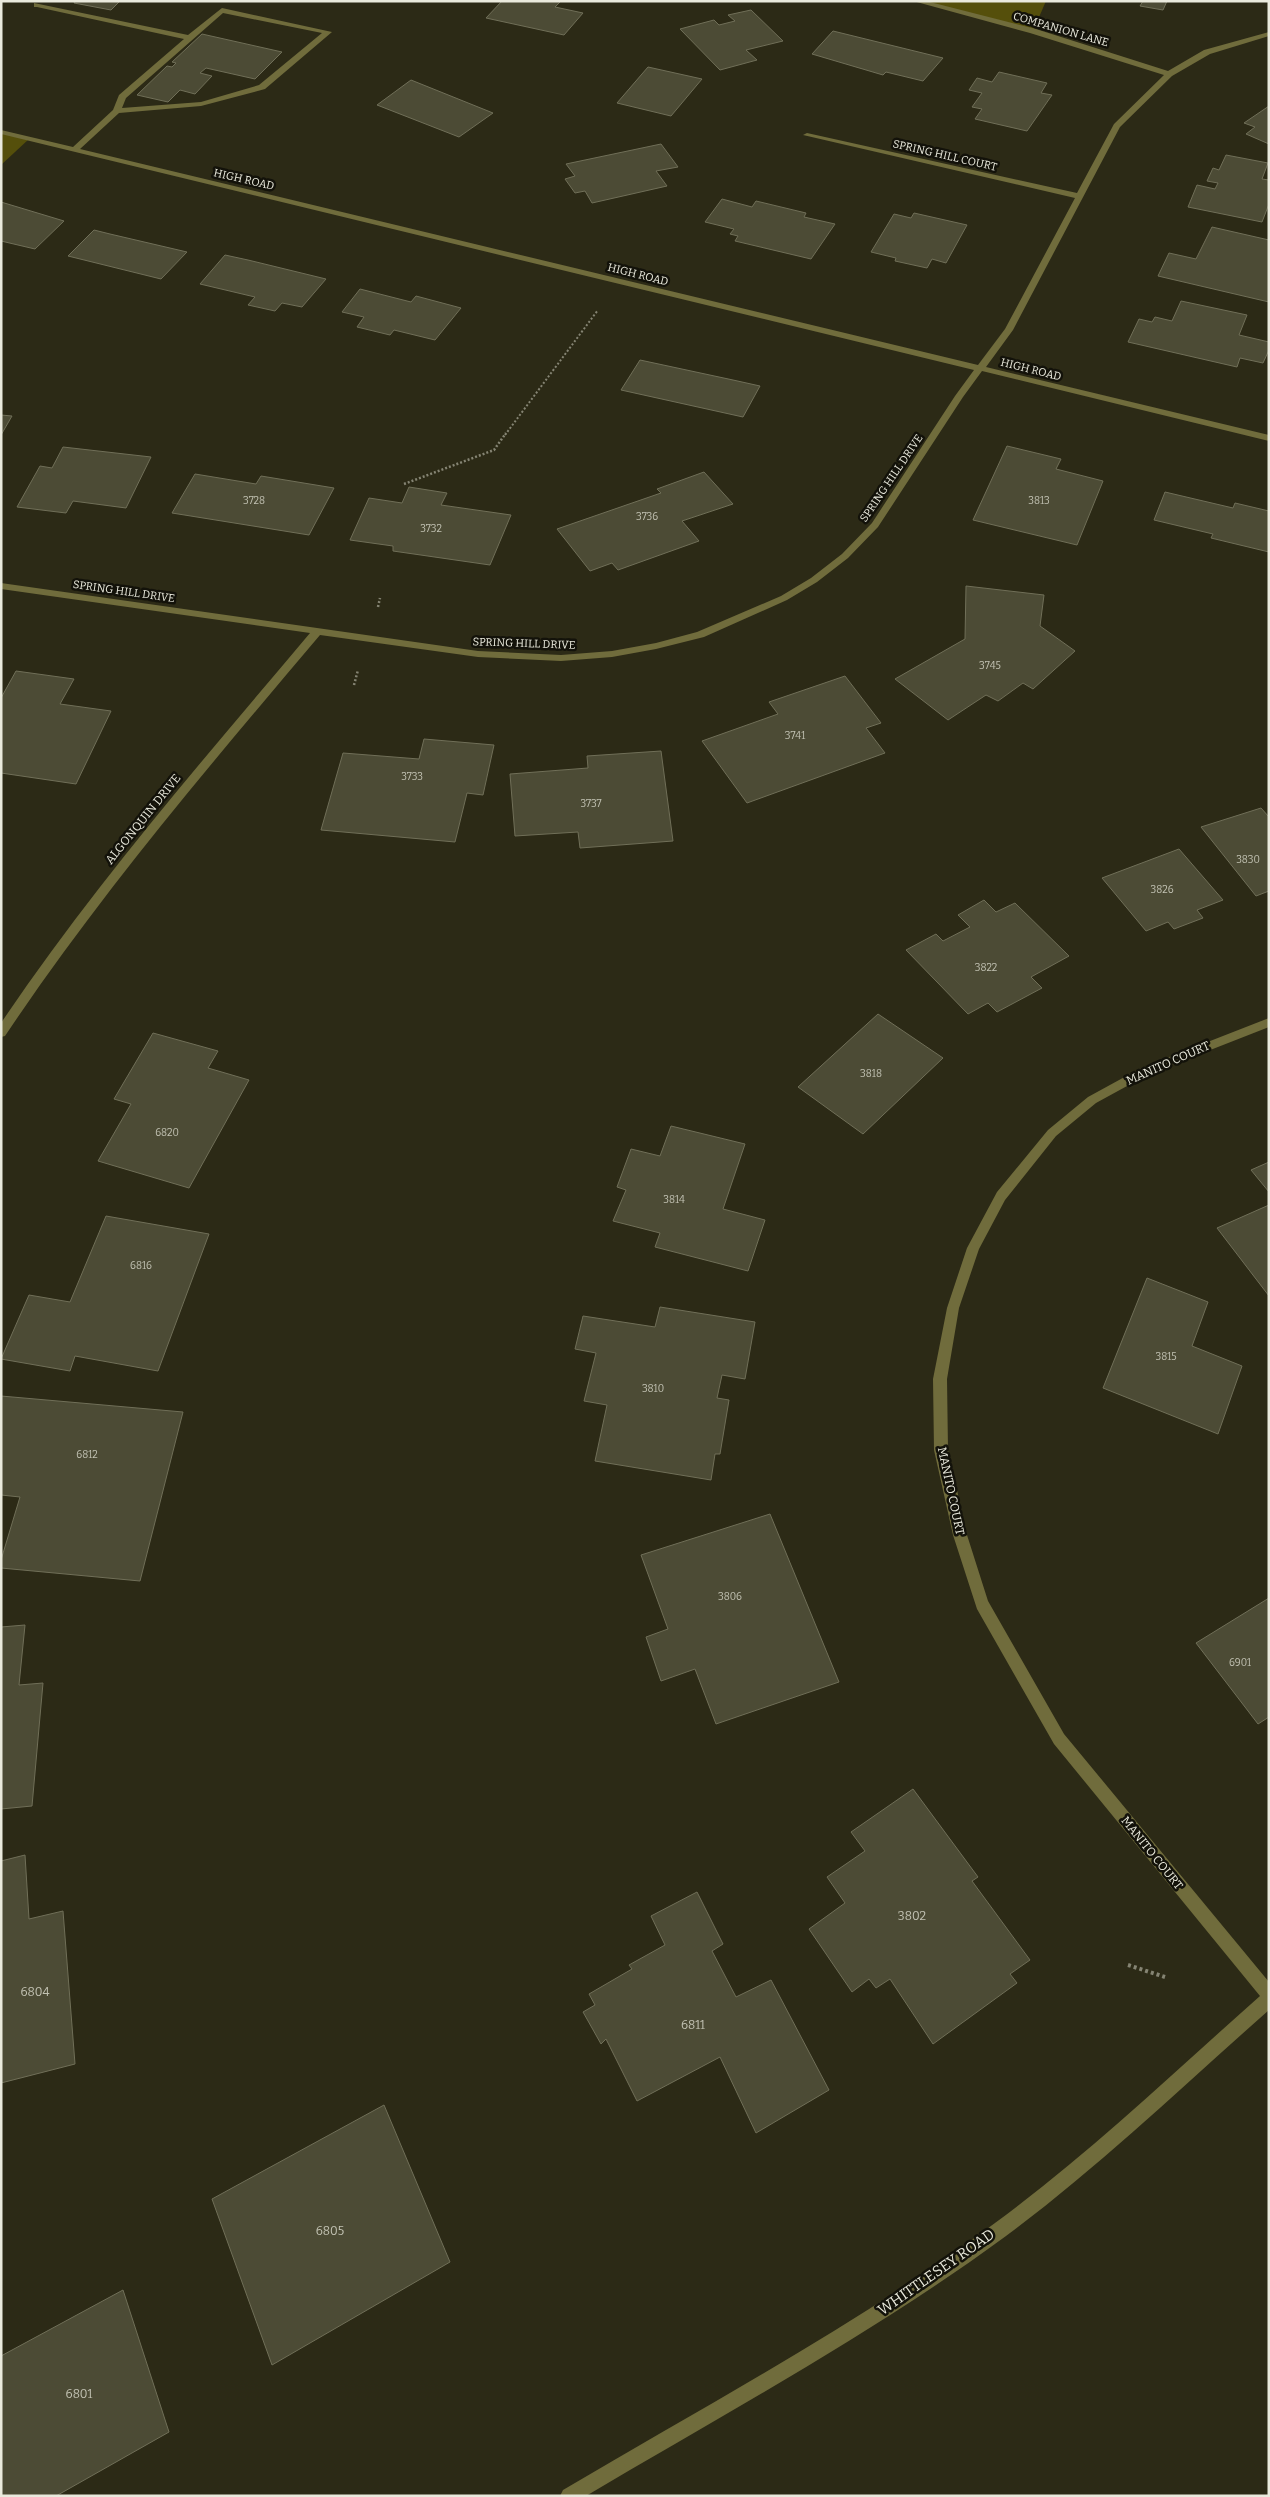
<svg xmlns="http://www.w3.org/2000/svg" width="1270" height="2497" font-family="Bitter,serif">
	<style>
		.green { fill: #554f0b }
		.building { fill: #4c4b35; stroke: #706f58 }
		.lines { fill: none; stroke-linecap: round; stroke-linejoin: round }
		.path-far2 { stroke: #858473; stroke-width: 2; stroke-dasharray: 2 2; stroke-linecap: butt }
		.path-far1 { stroke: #858473; stroke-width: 2.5; stroke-dasharray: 2 2; stroke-linecap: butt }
		.path { stroke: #858473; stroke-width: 4; stroke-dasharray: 3 3; stroke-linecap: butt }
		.minor { fill: #706c3c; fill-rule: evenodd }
		.labels { text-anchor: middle; stroke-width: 5; stroke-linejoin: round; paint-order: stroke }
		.number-label { font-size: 10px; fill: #c2c2b3 }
		.far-street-label { font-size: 11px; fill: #eaeadd; stroke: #13120a }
		.street-label { font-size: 12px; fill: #eaeadd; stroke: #13120a }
		.near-number-label { font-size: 12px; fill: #c2c2b3 }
		.near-street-label { font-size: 15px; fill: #eaeadd; stroke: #13120a }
	</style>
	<rect width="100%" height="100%" fill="#2c2a16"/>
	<g class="green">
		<path d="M916 1H1046L1033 31Z"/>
		<path d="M1 132 29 139 1 165Z"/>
	</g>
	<g class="building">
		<path d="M75 1H120L111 10 74 3Z"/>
		<path d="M502 1H561L555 7 583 13 564 35 486 18Z"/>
		<path d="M1143 1H1167L1163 10 1140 6Z"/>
		<path d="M751 10 783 41 746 50 757 60 720 70 680 29 714 20 719 25 735 21 728 15Z"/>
		<path d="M833 31 943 58 923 81 886 72 883 75 812 54Z"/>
		<path d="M202 34 282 52 255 79 206 68 200 73 212 76 195 94 180 90 168 102 137 95 167 66 172 67 176 63 172 62Z"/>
		<path d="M648 67 702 79 671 116 617 103Z"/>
		<path d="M999 72 1047 83 1041 93 1052 95 1027 131 975 119 982 109 972 107 982 93 969 90 977 78 992 82Z"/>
		<path d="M411 80 493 113 459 137 377 105Z"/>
		<path d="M1269 106V144L1246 134 1255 127 1244 123Z"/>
		<path d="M661 144 678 167 656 171 667 186 592 203 585 191 575 193 565 179 575 176 566 164Z"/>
		<path d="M1226 155 1268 163 1262 179 1269 180V204L1262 222 1188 207 1197 185 1215 189 1218 183 1207 181 1213 168 1219 170Z"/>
		<path d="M722 199 752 207 756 201 806 213 804 217 835 224 811 259 735 241 738 236 730 234 734 229 705 222Z"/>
		<path d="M1 202 64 221 35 249 1 241Z"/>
		<path d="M914 213 967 225 946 263 932 259 927 268 895 261 896 258 871 252 894 214 911 218Z"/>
		<path d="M1212 227 1269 240V302L1158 276 1169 253 1196 259Z"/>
		<path d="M94 230 110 234 187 252 161 279 68 256Z"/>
		<path d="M225 255 248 260 326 279 302 307 282 303 275 311 248 305 255 297 200 284Z"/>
		<path d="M360 289 411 302 416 296 461 308 435 340 394 330 390 335 357 327 364 317 342 312Z"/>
		<path d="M1181 301 1247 315 1239 335 1269 342V350L1263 363 1240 358 1237 367 1128 342 1139 319 1152 322 1155 317 1172 321Z"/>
		<path d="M640 360 733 380 760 386 743 417 621 390Z"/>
		<path d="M1 415 12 416 1 435Z"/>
		<path d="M1007 446 1061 459 1056 469 1103 481 1077 545 973 520Z"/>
		<path d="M63 447 151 457 126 508 73 501 66 513 17 507 40 466 52 468Z"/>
		<path d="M704 472 733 504 682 521 699 541 618 570 612 563 590 571 557 529 661 493 657 489Z"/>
		<path d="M195 474 256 484 261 476 334 488 309 535 172 513Z"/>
		<path d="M409 487 447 493 441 505 511 515 490 565 393 551V546L350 540 369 498 402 503Z"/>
		<path d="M1165 492 1233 508 1235 503 1269 511V552L1211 538 1213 534 1154 520Z"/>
		<path d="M966 586 1044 595 1040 626 1075 651 1033 689 1023 683 998 701 986 695 948 720 895 679 965 639Z"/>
		<path d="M16 671 74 679 60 704 111 711 76 784 1 773V698Z"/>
		<path d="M845 676 881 723 866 728 885 753 747 803 702 741 778 714 769 702Z"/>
		<path d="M424 739 494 745 483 795 467 793 455 842 321 830 343 753 419 759Z"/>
		<path d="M661 751 673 841 580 848 578 832 515 836 510 774 588 768 587 756Z"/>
		<path d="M1261 808 1269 817V891L1256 896 1201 827Z"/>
		<path d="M1179 849 1223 900 1197 910 1203 918 1174 929 1168 922 1146 931 1102 878Z"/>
		<path d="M984 900 996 912 1015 903 1069 956 1031 977 1042 988 997 1012 988 1003 968 1014 906 950 936 934 943 941 970 927 958 915Z"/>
		<path d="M878 1014 943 1058 863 1134 798 1087Z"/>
		<path d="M153 1033 218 1051 208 1068 249 1080 189 1188 98 1161 131 1104 114 1099Z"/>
		<path d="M671 1126 745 1144 723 1209 765 1220 748 1271 655 1247 660 1233 613 1221 626 1190 617 1187 631 1149 660 1156Z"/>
		<path d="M1269 1162V1192L1251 1170Z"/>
		<path d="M1269 1205V1296L1217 1228Z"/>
		<path d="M106 1216 209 1234 158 1371 75 1356 70 1371 1 1359 29 1295 70 1302Z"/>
		<path d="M1147 1278 1208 1302 1192 1346 1242 1366 1218 1434 1103 1388Z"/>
		<path d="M660 1307 755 1322 745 1379 722 1375 717 1398 729 1400 720 1454H715L711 1480 595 1461 607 1405 584 1401 596 1353 575 1349 583 1316 655 1327Z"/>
		<path d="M1 1396 183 1412 140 1581 1 1568V1560L20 1497 1 1495Z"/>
		<path d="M770 1514 839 1682 716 1724 695 1669 661 1681 646 1637 668 1629 641 1555Z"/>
		<path d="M1269 1598V1717L1258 1724 1196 1643Z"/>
		<path d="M25 1625 19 1685 43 1683 32 1806 1 1809V1627Z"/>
		<path d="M913 1789 978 1877 972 1881 1030 1960 1010 1974 1017 1983 933 2044 890 1979 876 1988 869 1979 852 1992 809 1929 845 1903 827 1877 865 1851 851 1832Z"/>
		<path d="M25 1855 29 1919 63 1911 75 2064 1 2083V1861Z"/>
		<path d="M697 1892 723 1944 712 1951 736 1997 771 1980 829 2090 756 2133 720 2057 637 2101 606 2039 601 2044 583 2012 595 2005 589 1994 632 1969 629 1965 665 1945 651 1916Z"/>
		<path d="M384 2105 450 2262 272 2365 212 2199Z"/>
		<path d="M123 2290 169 2432 56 2496H1V2356Z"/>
	</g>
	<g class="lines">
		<path class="path-far2" d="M505 435 598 310"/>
		<g class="path-far1">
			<path d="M404 484 494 450 506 433"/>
			<path d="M378 607 380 598"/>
			<path d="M354 685 358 670"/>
		</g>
		<path class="path" d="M1128 1965 1165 1977"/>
		<g class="minor">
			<path d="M913 1H926L1036 29 1168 71 1204 50 1269 32V36L1210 54 1172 76 1120 127 1013 330 986 367 1269 435V441L982 371 963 397 878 527 848 558 817 582 787 600 704 637 656 649 612 657 561 661 478 657 320 635C210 765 100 894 5 1036L1 1037V1023C94 885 203 760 310 633L1 589V583L478 651 561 655 612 651 656 643 697 632 781 596 811 578 842 554 872 523 955 396 974 370 1 134V130L73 147 113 110 119 95 184 39 37 7H34V3L188 35 222 8 332 32 265 89 201 106 119 113 80 149 978 365 1005 329 1075 198 803 135 807 133 1077 193 1114 124 1164 75 1030 33ZM223 13 322 33 259 85 201 102 122 108 126 98Z"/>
			<path d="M1269 1018V1027L1149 1074 1096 1103 1056 1136 1005 1200 979 1249 959 1308 947 1379 948 1450 967 1535 988 1601 1064 1734 1269 1982V2010C1183 2086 1099 2167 1006 2236 874 2333 728 2412 586 2496H560L563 2490C708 2404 859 2324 995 2223 1089 2154 1173 2073 1260 1996L1054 1744 977 1609 953 1535 934 1450 933 1379 947 1308 967 1248 997 1192 1048 1130 1088 1097 1141 1068Z"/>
		</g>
	</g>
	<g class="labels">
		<g class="number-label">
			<text x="254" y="504">3728</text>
			<text x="1039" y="504">3813</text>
			<text x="647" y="520">3736</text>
			<text x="431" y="532">3732</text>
			<text x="990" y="669">3745</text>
			<text x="795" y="739">3741</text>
			<text x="412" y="780">3733</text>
			<text x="591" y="807">3737</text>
			<text x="1248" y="863">3830</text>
			<text x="1162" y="893">3826</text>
			<text x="986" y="971">3822</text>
			<text x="871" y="1077">3818</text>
			<text x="167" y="1136">6820</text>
			<text x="674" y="1203">3814</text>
			<text x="141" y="1269">6816</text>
			<text x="1166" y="1360">3815</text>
			<text x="653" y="1392">3810</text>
			<text x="87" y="1458">6812</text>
			<text x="730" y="1600">3806</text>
			<text x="1240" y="1666">6901</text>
		</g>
		<g class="far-street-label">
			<text transform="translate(1061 29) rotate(16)" y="4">COMPANION LANE</text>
			<text transform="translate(945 155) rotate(13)" y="4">SPRING HILL COURT</text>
			<text transform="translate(244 179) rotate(13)" y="4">HIGH ROAD</text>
			<text transform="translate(638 274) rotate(14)" y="4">HIGH ROAD</text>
			<text transform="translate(1031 369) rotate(14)" y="4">HIGH ROAD</text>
			<text transform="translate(891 478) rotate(-56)" y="4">SPRING HILL DRIVE</text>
			<text transform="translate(124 591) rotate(8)" y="4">SPRING HILL DRIVE</text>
			<text transform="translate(524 643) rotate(2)" y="4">SPRING HILL DRIVE</text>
		</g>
		<g class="street-label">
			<text transform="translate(143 819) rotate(-51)" y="4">ALGONQUIN DRIVE</text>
			<text transform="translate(1168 1063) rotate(-24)" y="4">MANITO COURT</text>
			<text transform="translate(951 1491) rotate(78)" y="4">MANITO COURT</text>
			<text transform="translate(1152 1853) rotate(51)" y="4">MANITO COURT</text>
		</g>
		<g class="near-number-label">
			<text x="912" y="1920">3802</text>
			<text x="35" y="1996">6804</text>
			<text x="693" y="2029">6811</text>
			<text x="330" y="2235">6805</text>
			<text x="79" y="2398">6801</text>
		</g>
		<g class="near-street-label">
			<text transform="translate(936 2272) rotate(-35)" y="5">WHITTLESEY ROAD</text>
		</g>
	</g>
	<rect width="1270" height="2497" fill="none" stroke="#eaeadd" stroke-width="5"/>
</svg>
